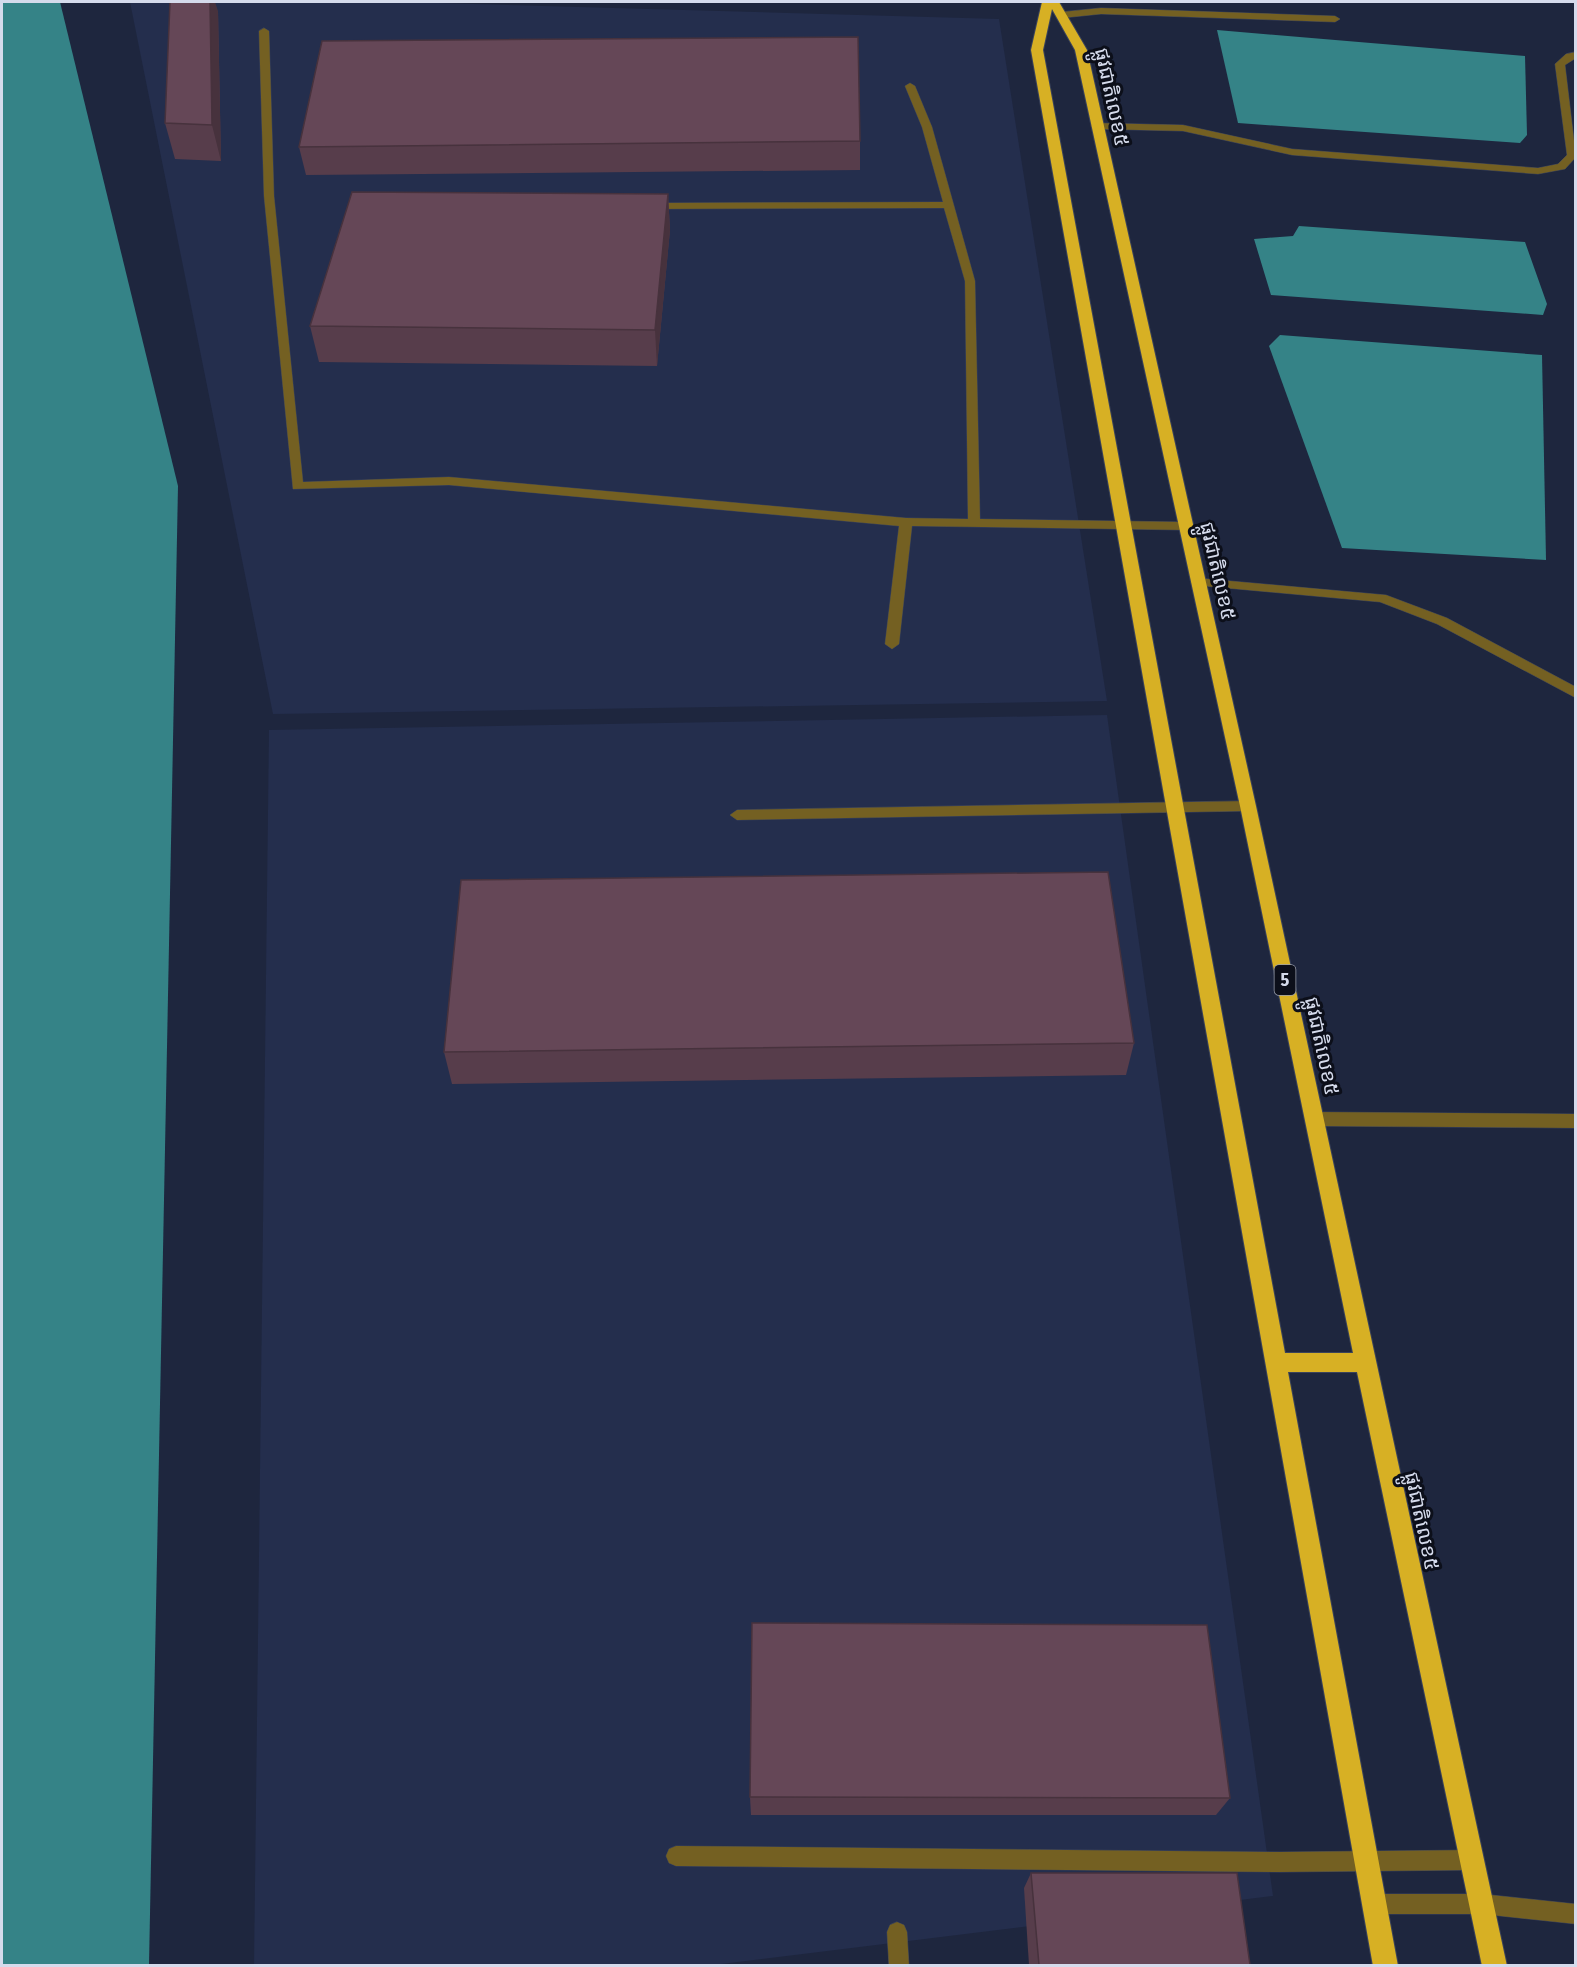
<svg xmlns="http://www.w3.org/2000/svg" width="1577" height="1967" font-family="'Fira Sans Condensed','Noto Sans Khmer',sans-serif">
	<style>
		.built { fill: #242e4d }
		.water { fill: #358387 }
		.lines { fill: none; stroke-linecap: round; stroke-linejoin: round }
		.minor-casing { stroke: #3b435a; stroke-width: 1 }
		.highway-casing { stroke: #3b435a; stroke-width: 2 }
		.minor { fill: #746022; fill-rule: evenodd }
		.highway { fill: #d7b024; fill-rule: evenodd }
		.wall { fill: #573d4b }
		.shaded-wall { fill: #47323d }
		.building { fill: #654757; stroke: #47323d; stroke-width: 1.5 }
		.labels { text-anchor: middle; stroke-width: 6; stroke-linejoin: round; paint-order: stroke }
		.shield { fill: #0c0f1a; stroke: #999ead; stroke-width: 1.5 }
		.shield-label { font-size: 18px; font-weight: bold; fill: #d5dbec }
		.street-label { font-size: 20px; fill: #d5dbec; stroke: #0c0f1a }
	</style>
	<rect width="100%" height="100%" fill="#1e263e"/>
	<g class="built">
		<path d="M130 2H403L999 19 1107 701 273 714Z"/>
		<path d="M1107 715 1273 1896 713 1965 254 1966 269 730Z"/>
	</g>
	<g class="water">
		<path d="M2 2H60L178 486 149 1965H2Z"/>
		<path d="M1217 30 1525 56 1527 135 1520 143 1238 123Z"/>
		<path d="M1299 226 1525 242 1547 304 1543 315 1271 295 1254 239 1293 236Z"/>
		<path d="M1280 335 1542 355 1546 560 1342 548 1269 346Z"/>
	</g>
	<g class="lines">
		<g class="minor-casing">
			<g id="minor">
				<path d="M1101 8 1335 16 1340 19 1335 22 1101 14 1062 18 1057 15 1062 12Z"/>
				<path d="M264 28 269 31 274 196 303 482 449 477 906 518 968 519 965 281 944 208 649 209 644 206 649 203 943 202 922 127 905 86 910 83 915 86 932 127 975 281 980 519 1185 522 1191 526 1185 530 912 526 899 644 892 649 885 644 899 526 449 485 293 489 264 196 259 31Z"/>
				<path d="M1576 52V58L1565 65 1576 157 1565 169 1538 174 1292 155 1183 131 1096 129 1091 126 1096 123 1183 125 1292 149 1538 168 1558 164 1567 155 1555 64 1566 54Z"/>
				<path d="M1197 578 1386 595 1447 618 1576 687V698L1437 624 1380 602 1193 585 1191 582 1193 579Z"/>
				<path d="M1248 801 1255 806 1248 811 737 820 730 815 737 810Z"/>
				<path d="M1314 1112 1576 1114V1128L1314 1126 1308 1124 1306 1119 1308 1114Z"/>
				<path d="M676 1846 1280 1852 1473 1850 1480 1853 1483 1860 1480 1867 1473 1870 1280 1872 676 1866 669 1863 666 1856 669 1849Z"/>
				<path d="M1375 1894H1482L1576 1904V1924L1482 1914H1375L1368 1911 1365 1904 1368 1897Z"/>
				<path d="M897 1922 904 1925 907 1932 909 1966H889L887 1932 890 1925Z"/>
			</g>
		</g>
		<g class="highway-casing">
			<path id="highway" d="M1042 2H1059L1087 50 1256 806 1507 1966H1482L1357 1372H1288L1398 1966H1373L1031 50ZM1052 9 1075 50 1240 806 1353 1353H1285L1043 50Z"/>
		</g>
		<use href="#minor" class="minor"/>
		<use href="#highway" class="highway"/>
	</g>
	<g class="wall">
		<path d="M218 11 221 161 175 159 165 123Z"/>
		<path d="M860 141V170L306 175 299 147Z"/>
		<path d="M668 194 670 230 657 366 319 362 310 326Z"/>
		<path d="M1134 1043 1126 1075 452 1084 444 1052Z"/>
		<path d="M750 1797 1230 1798 1216 1815H751Z"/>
		<path d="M1031 1873 1250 1965H1029L1024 1888Z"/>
	</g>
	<g class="shaded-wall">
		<path d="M210 2H215L218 11 221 161 212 125Z"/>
		<path d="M668 194 670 230 657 366 655 330Z"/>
	</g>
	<g class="building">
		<path d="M170 2H210L212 125 165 123Z"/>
		<path d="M858 37 860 141 299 147 322 41Z"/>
		<path d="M352 192 668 194 655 330 310 326Z"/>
		<path d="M1108 872 1134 1043 444 1052 461 880Z"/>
		<path d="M752 1623 1207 1625 1230 1798 750 1797Z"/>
		<path d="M1031 1873H1237L1250 1965H1039Z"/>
	</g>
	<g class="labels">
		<rect class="shield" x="1274.5" y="965" width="21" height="30" rx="4.5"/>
		<g class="shield-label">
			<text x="1285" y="986">5</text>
		</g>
		<g class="street-label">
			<text transform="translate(1112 97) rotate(78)" y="7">ផ្លូវជាតិលេខ៥</text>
			<text transform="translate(1218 571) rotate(77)" y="7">ផ្លូវជាតិលេខ៥</text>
			<text transform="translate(1322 1046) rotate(78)" y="7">ផ្លូវជាតិលេខ៥</text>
			<text transform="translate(1422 1521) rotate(78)" y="7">ផ្លូវជាតិលេខ៥</text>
		</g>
	</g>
	<rect width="1577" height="1967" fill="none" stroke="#d5dbec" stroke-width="6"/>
</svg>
